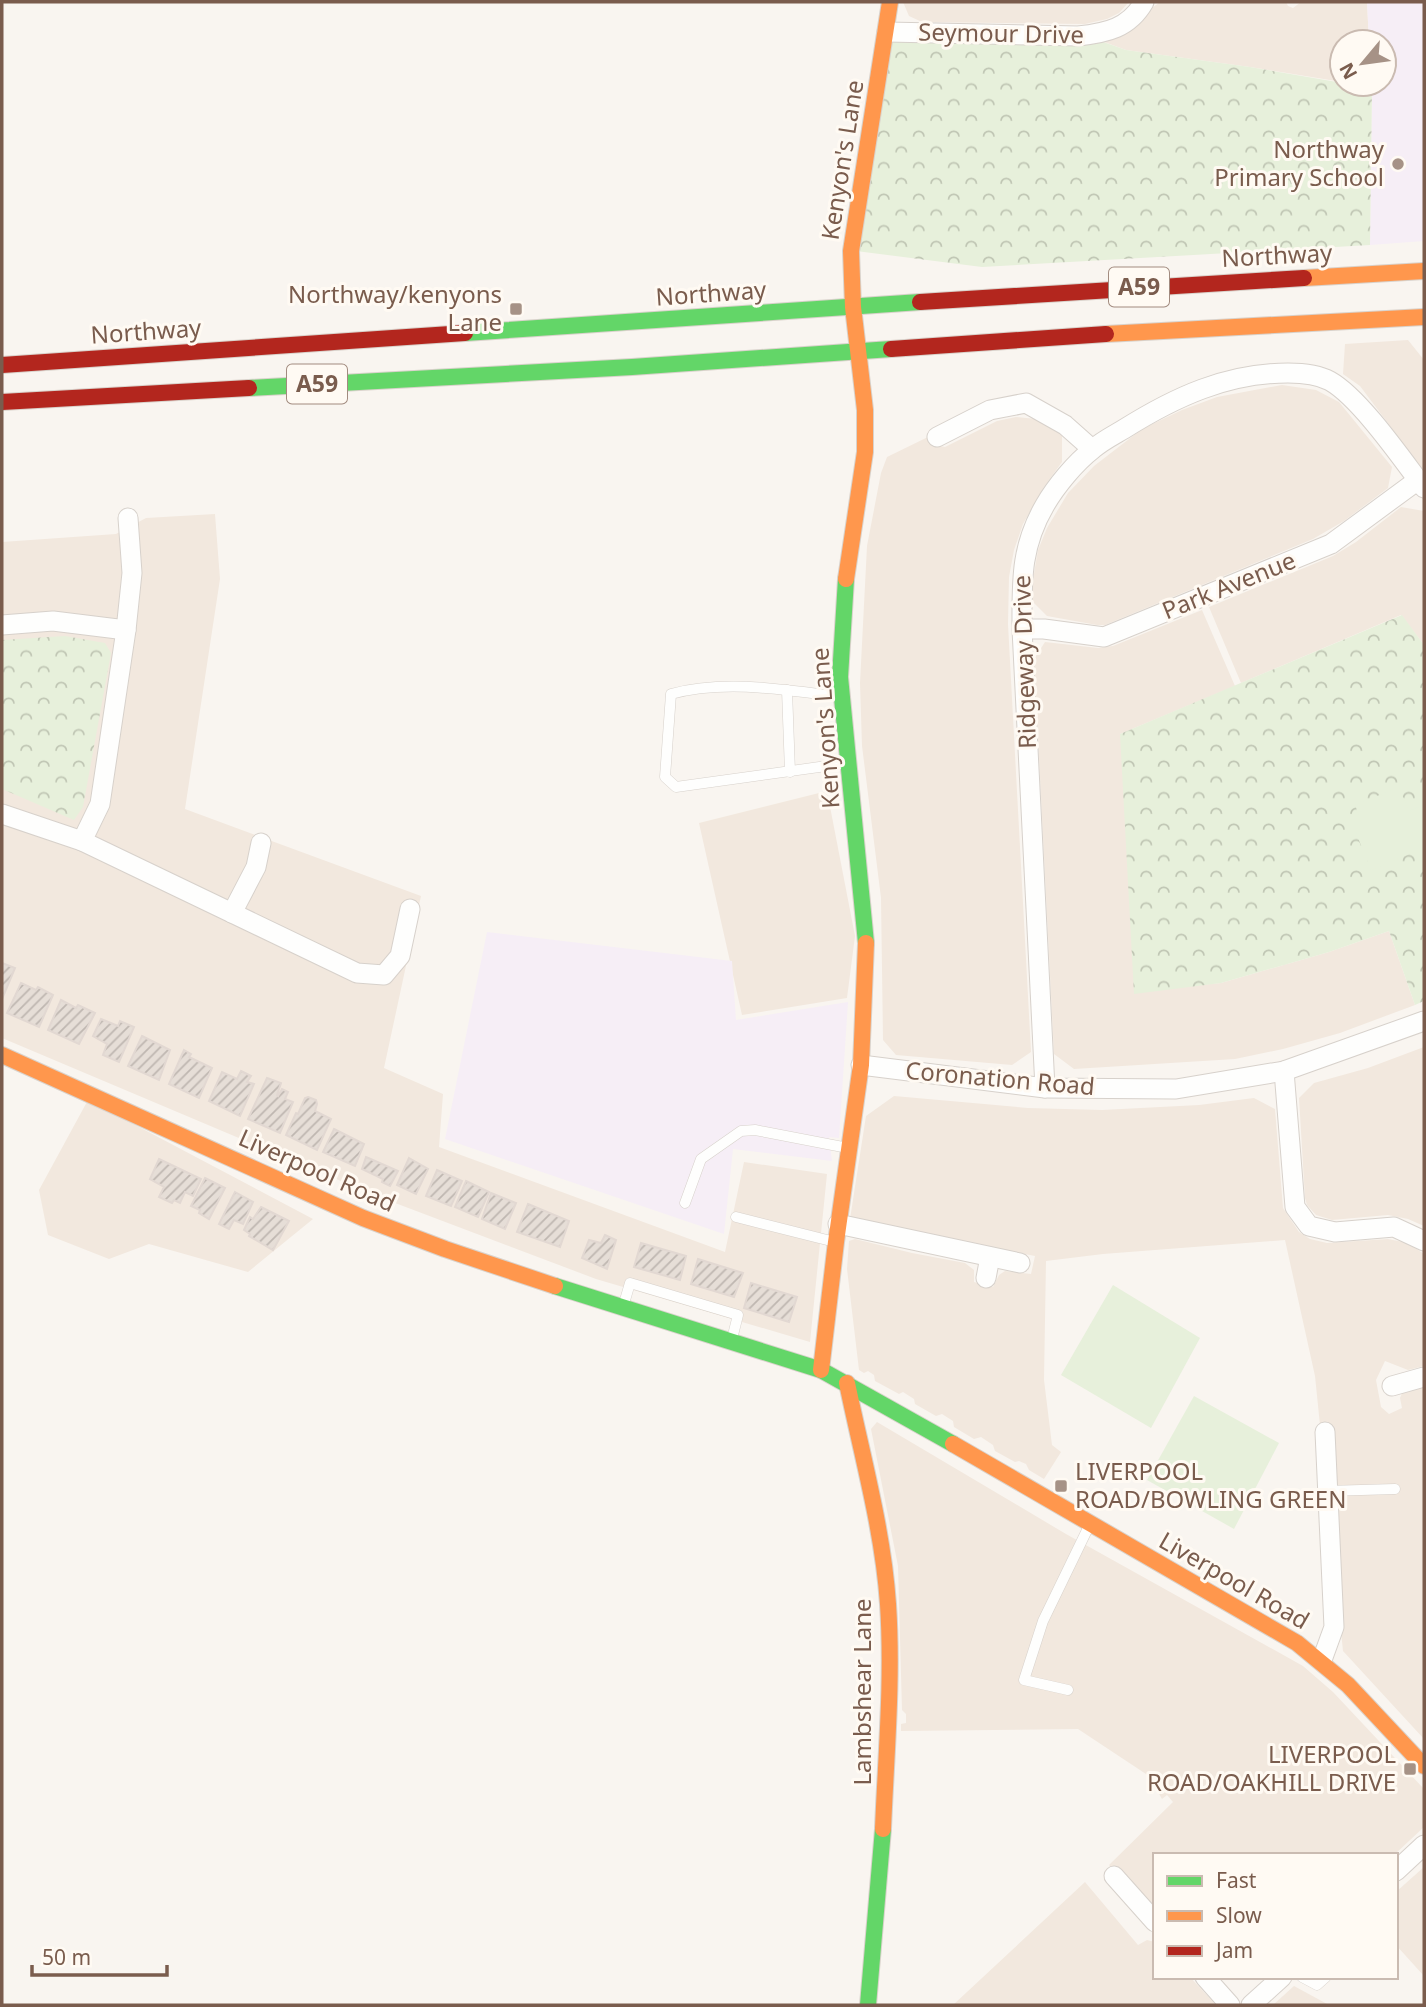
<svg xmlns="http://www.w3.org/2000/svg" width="1426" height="2007" font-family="'Noto Sans',sans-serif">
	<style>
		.residential { fill: #f2e8de }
		.education { fill: #f6eef6 }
		.park { fill: url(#park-crowns) }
		.garden { fill: #e7f0db }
		.building { fill: url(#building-hatch); stroke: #e2d8d2; stroke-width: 2 }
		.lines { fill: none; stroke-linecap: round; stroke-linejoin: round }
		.lane-casing { stroke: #d7d1cb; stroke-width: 11 }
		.street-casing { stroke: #d7d1cb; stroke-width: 21 }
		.fast-casing { stroke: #d9d2cb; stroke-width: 18 }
		.slow-casing { stroke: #d9d2cb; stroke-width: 18 }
		.jam-casing { stroke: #d9d2cb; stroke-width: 18 }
		.lane { stroke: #fefefd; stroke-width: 10 }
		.street { stroke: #fefefd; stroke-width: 19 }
		.fast { stroke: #63d668; stroke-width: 16 }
		.slow { stroke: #ff974d; stroke-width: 16 }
		.jam { stroke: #b3261e; stroke-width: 16 }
		.poi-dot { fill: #a69286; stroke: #fffaf3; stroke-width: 2.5 }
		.labels { text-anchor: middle; stroke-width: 6; stroke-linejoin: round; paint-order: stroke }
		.shield { fill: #fffaf3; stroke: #a28b7f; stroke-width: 2 }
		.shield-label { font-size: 23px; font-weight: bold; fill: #7a5c4d }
		.street-label { font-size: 24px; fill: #7a5c4d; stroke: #fffaf3 }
		.poi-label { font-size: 24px; fill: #7a5c4d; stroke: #fffaf3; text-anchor: end }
	</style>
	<defs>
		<pattern id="park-crowns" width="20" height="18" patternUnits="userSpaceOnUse" patternTransform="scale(1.75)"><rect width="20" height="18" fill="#e7f0db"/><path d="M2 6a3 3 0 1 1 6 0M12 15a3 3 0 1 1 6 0" fill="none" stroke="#c0c6b4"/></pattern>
		<pattern id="building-hatch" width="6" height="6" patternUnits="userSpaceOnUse" patternTransform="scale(1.75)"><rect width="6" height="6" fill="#e6ded7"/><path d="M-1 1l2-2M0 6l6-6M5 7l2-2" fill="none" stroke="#bfb7b1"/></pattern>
	</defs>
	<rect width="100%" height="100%" fill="#f9f5f0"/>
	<g class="residential">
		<path d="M903 2H1129L1119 13 1107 19 1085 24 922 22 909 16Z"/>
		<path d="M1160 2H1286L1288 6 1293 8 1301 2H1367L1369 42H1342V82L1250 67 1126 50 1096 39 1140 17Z"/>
		<path d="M1408 340 1424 360V471L1360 386 1343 374 1345 344Z"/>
		<path d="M1282 385 1316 390 1339 402 1392 467 1388 488 1344 521 1313 539 1105 625H1097L1047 616 1032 601V585L1038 550 1047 528 1068 493 1094 466 1142 429 1182 410 1217 397Z"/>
		<path d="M1016 417 1037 419 1057 430 1062 436V462L1044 487 1023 524 1014 550 1009 577 1008 624 1031 1052 1012 1065 896 1055 883 1040 881 898 862 746 860 683 867 546 881 473 887 457 930 436 935 445 945 447 997 421Z"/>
		<path d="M1401 507 1424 511V645L1401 615 1241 683 1209 607 1333 556 1356 542Z"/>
		<path d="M215 514 220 579 185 809 421 896 384 1068 443 1094 439 1147 725 1252 744 1162 827 1174 810 1342 596 1279 374 1195 2 1038V542L116 534 146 518Z"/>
		<path d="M1202 610 1235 686 1120 734 1199 985 1221 983 1329 952 1389 931 1415 1005 1340 1033 1283 1049 1235 1059 1074 1069 1054 1054 1034 659 1045 642 1098 648 1113 646Z"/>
		<path d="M827 791 855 936 847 998 742 1015 699 823Z"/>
		<path d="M1424 1047V1226L1408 1219 1388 1215 1332 1220 1316 1215 1307 1205 1305 1198 1299 1098 1314 1083 1368 1068Z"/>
		<path d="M894 1096 1028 1108 1102 1110 1199 1105 1254 1098 1275 1109 1283 1208 1299 1232 1310 1239 1327 1243 1388 1239 1408 1243 1424 1254V1366L1408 1370 1385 1361 1376 1380 1381 1407 1389 1414 1402 1408 1400 1398 1402 1393 1424 1386V1739L1343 1651 1315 1376 1285 1240 1103 1254 1046 1261 1044 1380 1052 1445 1061 1452 1044 1479 1029 1470 1026 1464 1019 1461 1015 1462 995 1451 993 1445 981 1437 974 1439 954 1427 953 1421 942 1414 936 1416 915 1404 914 1399 903 1392 899 1394 875 1381 874 1375 868 1371 864 1373 859 1370 847 1269 849 1241 855 1239 912 1253 965 1263 974 1270V1282L993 1287 999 1275 1005 1271 1031 1274 1035 1256 850 1219 866 1116Z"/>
		<path d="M88 1100 313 1219 248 1272 149 1244 109 1259 48 1235 39 1190Z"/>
		<path d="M877 1422 1066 1534 1303 1666 1333 1692 1424 1789V1827L1394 1855H1155V1908L1136 1895 1109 1865 1173 1802 1167 1795 1162 1799 1149 1776 1078 1729 901 1731V1724L906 1723V1714L902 1710 898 1566 871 1429Z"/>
		<path d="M1424 1867V1976L1396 1945V1892Z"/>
		<path d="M1085 1882 1138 1945 1147 1940 1155 1942V1977H1190L1216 2005H953Z"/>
		<path d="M1294 1986 1329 2005H1273Z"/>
	</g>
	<g class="education">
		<path d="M1367 2H1424V241L1370 245 1372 84H1384V42H1369Z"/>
		<path d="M487 932 732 961 736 1020 848 1002 839 1138 829 1137 832 1161 733 1149 724 1234 445 1139Z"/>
	</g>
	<g class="park">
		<path d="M892 37 1095 39 1126 50 1250 67 1372 88 1370 245 982 267 856 251Z"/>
		<path d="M1402 615 1424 645V1001L1415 1005 1389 931 1329 952 1221 983 1134 994 1120 734Z"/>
		<path d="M65 636 105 643 111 653 83 807 74 820 2 789V640Z"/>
	</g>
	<g class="garden">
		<path d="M1399 787 1409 811 1424 805V848L1371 870 1356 833 1364 829 1355 805Z"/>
		<path d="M1113 1285 1200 1338 1151 1428 1061 1375Z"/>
		<path d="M1194 1396 1279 1443 1234 1529 1147 1480Z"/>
	</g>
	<g class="building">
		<path d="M2 963 15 968 2 999Z"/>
		<path d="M21 983 36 990 38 987 53 995 39 1027 7 1013Z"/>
		<path d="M61 1000 76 1008 78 1005 95 1013 79 1044 48 1030Z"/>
		<path d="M101 1019 118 1026 120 1021 134 1027 119 1062 103 1055 107 1044 93 1036Z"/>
		<path d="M142 1036 170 1050 159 1080 128 1066Z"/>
		<path d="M184 1050 191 1054 189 1057 212 1068 199 1098 169 1084Z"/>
		<path d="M241 1071 251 1076 247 1082 254 1084 240 1116 209 1101 222 1072 237 1079Z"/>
		<path d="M267 1078 281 1083 277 1095 278 1096 282 1089 288 1092 285 1099 293 1102 280 1133 248 1119Z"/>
		<path d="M308 1097 316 1100 317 1104 315 1111 331 1119 317 1150 286 1135 296 1113 298 1114 305 1098Z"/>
		<path d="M334 1129 364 1144 355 1166 323 1152Z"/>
		<path d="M366 1157 398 1171 390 1186 382 1182 383 1179 362 1169Z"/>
		<path d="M409 1158 428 1169 416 1194 397 1185Z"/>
		<path d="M159 1159 201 1179 193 1196 185 1192 180 1203 174 1200 172 1203 159 1197 164 1187 150 1179Z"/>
		<path d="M437 1170 462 1181 451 1206 426 1196Z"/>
		<path d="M205 1178 225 1188 209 1219 199 1213 200 1210 191 1206Z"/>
		<path d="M466 1181 489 1192 478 1217 455 1207Z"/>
		<path d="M235 1192 253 1202 243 1224 234 1220 229 1229 219 1224Z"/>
		<path d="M491 1193 516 1203 505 1229 482 1219Z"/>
		<path d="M528 1204 569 1221 560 1247 517 1232Z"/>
		<path d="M261 1207 289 1221 273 1250 249 1236 250 1234 244 1230 250 1217 253 1219Z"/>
		<path d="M605 1235 616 1240 607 1269 582 1258 589 1240 601 1243Z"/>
		<path d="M641 1243 686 1256 680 1280 634 1267Z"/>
		<path d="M698 1259 743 1273 734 1297 691 1284Z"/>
		<path d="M751 1283 797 1297 789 1322 744 1308Z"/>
	</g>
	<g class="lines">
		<g class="lane-casing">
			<g id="lane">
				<path d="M787 690 790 772"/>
				<path d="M842 697C787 690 725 679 671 694L665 777 676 787 848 763"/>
				<path d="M685 1203 701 1159 741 1131 755 1130 848 1148"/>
				<path d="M736 1217 835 1242"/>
				<path d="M623 1307 630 1283 738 1315 732 1339"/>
				<path d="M1327 1491 1395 1489"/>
				<path d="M1068 1690 1024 1680 1043 1621 1089 1526"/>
				<path d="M1302 1977 1317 1985 1326 1977"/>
			</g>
		</g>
		<g class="street-casing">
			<g id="street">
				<path d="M887 32 1078 36C1107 33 1129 28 1144 2"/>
				<path d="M937 437 990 410 1026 403 1065 425 1092 449"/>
				<path d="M2 625 53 621 126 630"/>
				<path d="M1022 629H1044L1104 637 1331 544 1418 480"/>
				<path d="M2 814 82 841 357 973 384 975 400 956 410 909"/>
				<path d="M82 841 100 804 126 630 132 573 128 518"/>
				<path d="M232 913 256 867 261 843"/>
				<path d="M861 1065 1045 1088 1176 1089 1284 1071 1424 1021"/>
				<path d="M1284 1071 1295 1207 1309 1226 1335 1232 1394 1227 1424 1241"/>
				<path d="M1045 1088 1022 629C1022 582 1020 548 1045 505 1056 486 1075 463 1093 449 1102 441 1114 435 1124 429 1175 397 1227 373 1288 373 1302 373 1317 374 1330 381 1360 398 1402 459 1424 488"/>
				<path d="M838 1224 1020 1263"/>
				<path d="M986 1278 990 1257"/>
				<path d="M1392 1386 1424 1377"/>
				<path d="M1322 1660 1334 1627 1325 1432"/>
				<path d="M1396 1871 1424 1845"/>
				<path d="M1114 1876 1155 1922"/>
				<path d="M1205 1977 1230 2005"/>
				<path d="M1251 2005 1282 1977"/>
			</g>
		</g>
		<g class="fast-casing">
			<g id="fast">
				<path d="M465 333 920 302"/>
				<path d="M249 388 632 367 891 349"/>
				<path d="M846 579 840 677 866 943"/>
				<path d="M555 1286 821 1370 953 1444"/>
				<path d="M868 2005 883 1829"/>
			</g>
		</g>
		<g class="slow-casing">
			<g id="slow">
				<path d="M1304 278 1424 271"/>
				<path d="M1106 334 1424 317"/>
				<path d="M846 579 865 452V410L853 307 851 251 890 2"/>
				<path d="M2 1055 363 1218 445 1249 555 1286"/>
				<path d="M821 1370 836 1242 861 1065 866 943"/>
				<path d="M847 1383C862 1456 883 1530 888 1604 893 1679 886 1755 883 1829"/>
				<path d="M953 1444 1297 1643 1348 1685 1424 1766"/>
			</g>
		</g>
		<g class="jam-casing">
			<g id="jam">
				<path d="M920 302 1304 278"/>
				<path d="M891 349 1106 334"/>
				<path d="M2 365 465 333"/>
				<path d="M2 402 249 388"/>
			</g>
		</g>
		<use href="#lane" class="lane"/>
		<use href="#street" class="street"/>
		<use href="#fast" class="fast"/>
		<use href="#slow" class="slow"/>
		<use href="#jam" class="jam"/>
	</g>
	<g class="poi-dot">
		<circle cx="1398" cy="164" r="7"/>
		<rect x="509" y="302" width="14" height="14" rx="3.5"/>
		<rect x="1054" y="1479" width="14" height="14" rx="3.5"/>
		<rect x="1403" y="1762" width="14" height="14" rx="3.5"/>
	</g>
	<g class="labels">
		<g class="shield">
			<rect x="1109" y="267.5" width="60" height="39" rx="5"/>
			<rect x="287" y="364.5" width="60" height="39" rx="5"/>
		</g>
		<g class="shield-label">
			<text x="1139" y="295">A59</text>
			<text x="317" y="392">A59</text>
		</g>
		<g class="street-label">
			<text transform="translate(1001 34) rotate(1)" y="8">Seymour Drive</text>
			<text transform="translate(843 160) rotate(-81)" y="8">Kenyon's Lane</text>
			<text transform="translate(1277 256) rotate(-3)" y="8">Northway</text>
			<text transform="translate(711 294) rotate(-4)" y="8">Northway</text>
			<text transform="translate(146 332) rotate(-4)" y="8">Northway</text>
			<text transform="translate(1229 586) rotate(-22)" y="8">Park Avenue</text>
			<text transform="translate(1025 662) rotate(-92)" y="8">Ridgeway Drive</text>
			<text transform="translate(826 728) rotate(-94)" y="8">Kenyon's Lane</text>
			<text transform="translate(1000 1079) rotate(5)" y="8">Coronation Road</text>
			<text transform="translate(317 1171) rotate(24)" y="8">Liverpool Road</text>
			<text transform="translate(1234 1581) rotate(30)" y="8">Liverpool Road</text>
			<text transform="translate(863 1692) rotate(-90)" y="8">Lambshear Lane</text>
		</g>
		<g class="poi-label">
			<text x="1384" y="158">Northway<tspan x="1384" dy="28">Primary School</tspan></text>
			<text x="502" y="303">Northway/kenyons<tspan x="502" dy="28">Lane</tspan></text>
			<text x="1075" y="1480" text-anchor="start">LIVERPOOL<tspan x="1075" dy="28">ROAD/BOWLING GREEN</tspan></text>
			<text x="1396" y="1763">LIVERPOOL<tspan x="1396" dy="28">ROAD/OAKHILL DRIVE</tspan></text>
		</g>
	</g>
	<rect width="1426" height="2007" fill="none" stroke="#7a5c4d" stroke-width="7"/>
	<rect x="1153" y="1853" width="245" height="126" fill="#fffaf3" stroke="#cabbb1" stroke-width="2"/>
	<rect x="1167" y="1876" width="35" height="10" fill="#63d668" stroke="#cabbb1" stroke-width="2"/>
	<text x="1216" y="1888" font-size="21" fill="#7a5c4d">Fast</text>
	<rect x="1167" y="1911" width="35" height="10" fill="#ff974d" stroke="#cabbb1" stroke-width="2"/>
	<text x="1216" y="1923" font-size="21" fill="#7a5c4d">Slow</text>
	<rect x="1167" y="1946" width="35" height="10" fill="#b3261e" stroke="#cabbb1" stroke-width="2"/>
	<text x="1216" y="1958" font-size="21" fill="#7a5c4d">Jam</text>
	<g transform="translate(1363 63) rotate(241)"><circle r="33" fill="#fffaf3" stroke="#cabbb1" stroke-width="2"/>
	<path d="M0-5L12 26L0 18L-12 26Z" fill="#a69286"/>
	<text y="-10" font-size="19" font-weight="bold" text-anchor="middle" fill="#7a5c4d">N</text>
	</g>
	<path d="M32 1965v10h135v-10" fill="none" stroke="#7a5c4d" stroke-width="3.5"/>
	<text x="42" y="1965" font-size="21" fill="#7a5c4d" stroke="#fffaf3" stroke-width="5" paint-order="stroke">50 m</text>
</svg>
